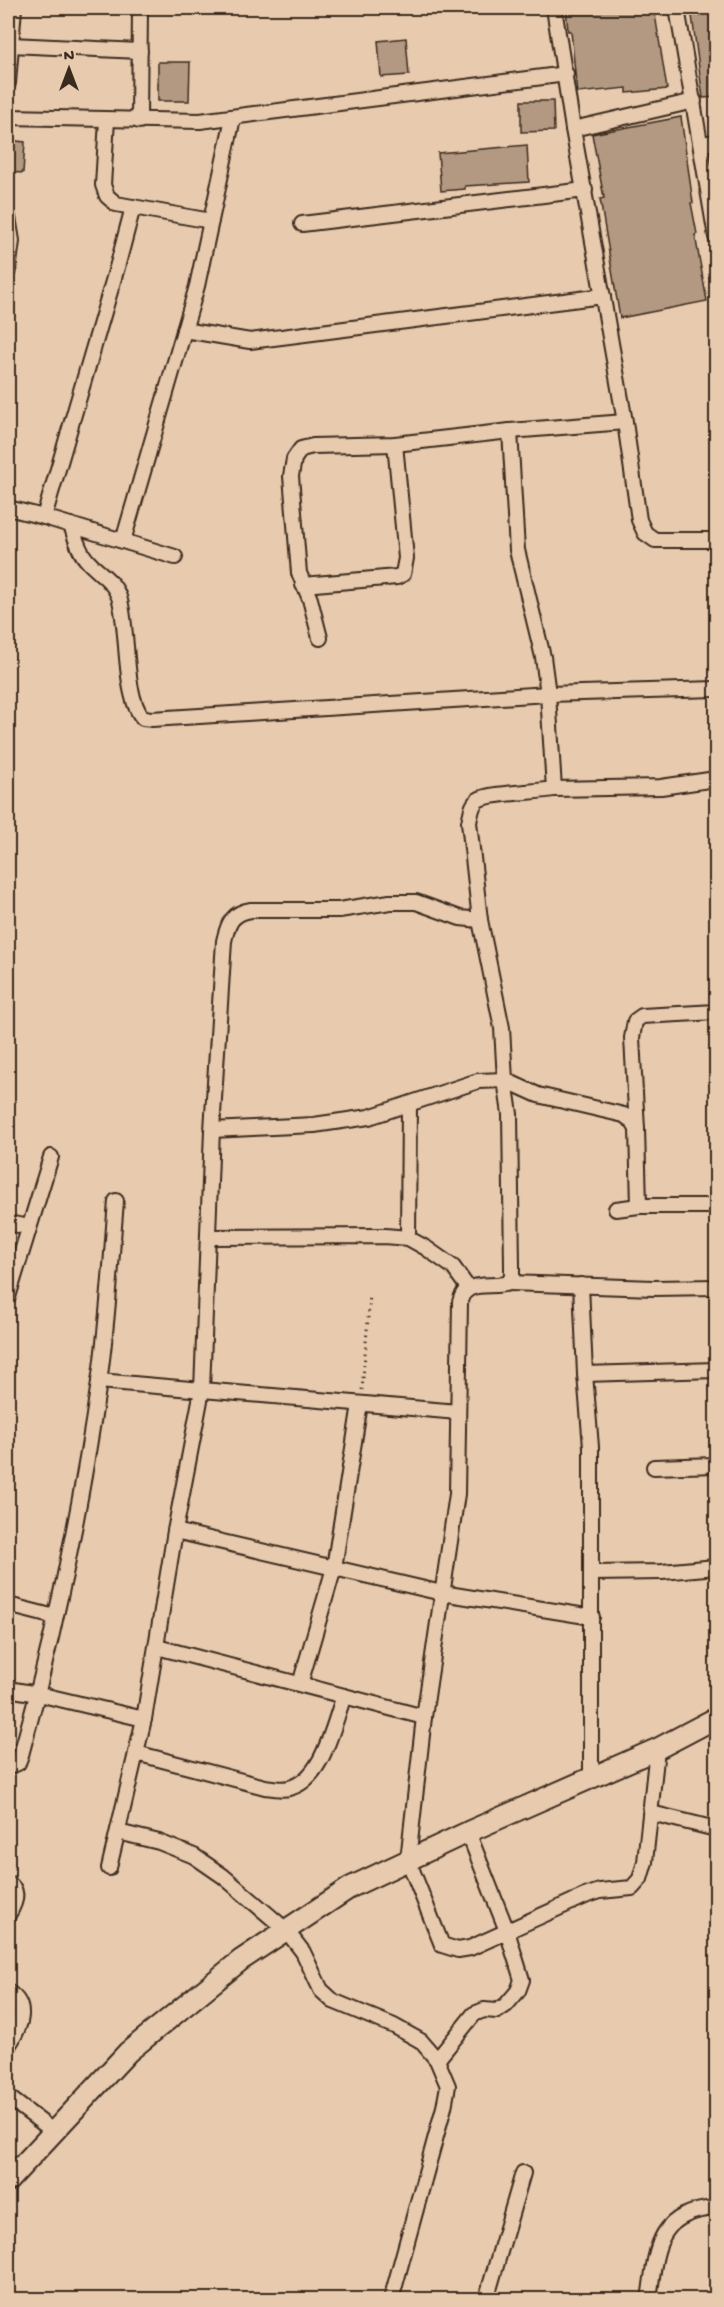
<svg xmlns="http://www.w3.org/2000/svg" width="724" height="2307" font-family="'Gochi Hand',sans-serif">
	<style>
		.building { fill: #b39982; stroke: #3b2a1e; stroke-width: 1.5 }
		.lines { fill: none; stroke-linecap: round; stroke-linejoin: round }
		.street-casing { stroke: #3b2a1e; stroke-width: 18 }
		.secondary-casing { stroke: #3b2a1e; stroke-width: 24 }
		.path { stroke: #3b2a1e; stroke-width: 3; stroke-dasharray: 1.5 4.5; stroke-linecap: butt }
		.street { stroke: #e8cbaf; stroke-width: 14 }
		.secondary { stroke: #e8cbaf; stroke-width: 20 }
	</style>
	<rect width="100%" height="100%" fill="#e8cbaf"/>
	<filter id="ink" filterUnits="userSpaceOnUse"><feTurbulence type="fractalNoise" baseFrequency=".0167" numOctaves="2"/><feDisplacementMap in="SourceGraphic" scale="12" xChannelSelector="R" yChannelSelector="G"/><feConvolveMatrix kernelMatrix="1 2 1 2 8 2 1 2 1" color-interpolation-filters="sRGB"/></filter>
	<g filter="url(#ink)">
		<g class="building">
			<path d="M566 8H654L667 89 627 93V88L577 93 571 31H568Z"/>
			<path d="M691 8H717V97L703 98Z"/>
			<path d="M406 38 409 75 381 77 378 41Z"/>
			<path d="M158 62H190L189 101H158Z"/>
			<path d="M521 101H553L554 131 521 132Z"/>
			<path d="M681 117 693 203H691L697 234 695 235 707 301 620 318 600 199 604 198 592 134Z"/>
			<path d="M8 140 25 142 23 173 8 172Z"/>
			<path d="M527 145 529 182 465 186V189L441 191 438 153Z"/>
		</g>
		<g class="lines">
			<g class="street-casing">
				<g id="street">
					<path d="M554 8 573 129 625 422 639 520 645 533 655 540H716"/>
					<path d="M677 8 716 237"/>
					<path d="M11 45 140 51"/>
					<path d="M8 83 14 8"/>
					<path d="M8 117 200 121 566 74"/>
					<path d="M107 120 103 185 107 196 116 204 211 221"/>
					<path d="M139 121 140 8"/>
					<path d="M573 129 694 101"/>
					<path d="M701 144 716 142"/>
					<path d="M8 217 12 241 8 271"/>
					<path d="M302 224 585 190"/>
					<path d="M184 330 250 341 603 296"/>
					<path d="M510 431 517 550 543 657 548 694 554 789 661 787 716 779"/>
					<path d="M8 508 44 517 175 557"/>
					<path d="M44 517 118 264 133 207"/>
					<path d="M71 525C75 536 78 550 86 559 97 573 112 578 119 597 129 627 123 697 143 718L152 719 548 694 716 689"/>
					<path d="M123 541 197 286 233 118"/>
					<path d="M303 585 397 577 403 574 406 558 395 444"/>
					<path d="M320 638 310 599 299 573 291 476 294 459 301 449 313 446 395 444 510 431 625 422"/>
					<path d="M554 789C538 792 488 793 478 800 471 805 471 815 469 822L480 920 502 1028 505 1080 510 1114 512 1266V1276L509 1283C491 1289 465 1278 460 1302L457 1494 424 1717 408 1860 442 1945 458 1950 470 1948 585 1896 600 1891 632 1888 640 1879 645 1862 657 1749"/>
					<path d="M637 1129 632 1038 635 1021 642 1016 716 1012"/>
					<path d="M212 1130 314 1125 369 1117 478 1081 505 1080 538 1095 624 1115 632 1121 637 1129 639 1206"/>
					<path d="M616 1209 639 1206H716"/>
					<path d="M8 1223 29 1227"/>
					<path d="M209 1237 385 1236 408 1238 426 1248 453 1267 468 1288"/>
					<path d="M408 1238 409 1105"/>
					<path d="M509 1283 654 1288 716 1287"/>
					<path d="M581 1285 585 1374 591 1447V1779"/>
					<path d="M8 1297 51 1157"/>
					<path d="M585 1374 716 1370"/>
					<path d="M99 1381 458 1412"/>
					<path d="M654 1467 716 1465"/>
					<path d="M175 1531 442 1593 592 1617"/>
					<path d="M592 1573 662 1572 716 1567"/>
					<path d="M8 1605 55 1617"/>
					<path d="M157 1647 424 1717"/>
					<path d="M300 1684 334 1568 360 1404"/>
					<path d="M8 1689 38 1694 144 1719"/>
					<path d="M136 1753 265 1787C272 1788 282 1790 289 1788 323 1780 333 1725 344 1696"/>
					<path d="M8 1767 18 1763 21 1755C55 1633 81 1507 99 1382 108 1322 111 1262 116 1201"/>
					<path d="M651 1813 716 1829"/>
					<path d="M118 1832 159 1842 194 1856 223 1876 286 1930 303 1952 321 1990 333 2001 394 2026 421 2041 437 2060 448 2086 444 2107 391 2300"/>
					<path d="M109 1868 144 1719 175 1531 202 1390 212 1130 224 941C228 923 232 913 251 910H339L390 902H416L460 918 480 920"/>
					<path d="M8 1883C20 1891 15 1904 8 1915"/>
					<path d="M8 1992C30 2006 20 2028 8 2046"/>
					<path d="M437 2060 474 2014 484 2010 497 2011 506 2005 518 1991 522 1980 507 1931 468 1832"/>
					<path d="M8 2097 53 2131"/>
					<path d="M486 2300 523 2173"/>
					<path d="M649 2300C656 2250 656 2212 716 2208"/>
				</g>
			</g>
			<g class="secondary-casing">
				<path id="secondary" d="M8 2181 128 2052 241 1960 351 1887 468 1832 657 1749 716 1718"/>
			</g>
			<path class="path" d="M362 1390 370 1295"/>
			<use href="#street" class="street"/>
			<use href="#secondary" class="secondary"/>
		</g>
	</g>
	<rect width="724" height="2307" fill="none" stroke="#e8cbaf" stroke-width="30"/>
	<rect x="15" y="15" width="694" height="2277" fill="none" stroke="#3b2a1e" stroke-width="2" filter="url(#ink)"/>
	<g transform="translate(69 69)" stroke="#e8cbaf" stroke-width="4.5" paint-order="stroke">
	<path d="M0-4.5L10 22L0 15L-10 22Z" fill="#3b2a1e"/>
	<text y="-9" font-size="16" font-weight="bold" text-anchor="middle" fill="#3b2a1e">N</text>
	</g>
</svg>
